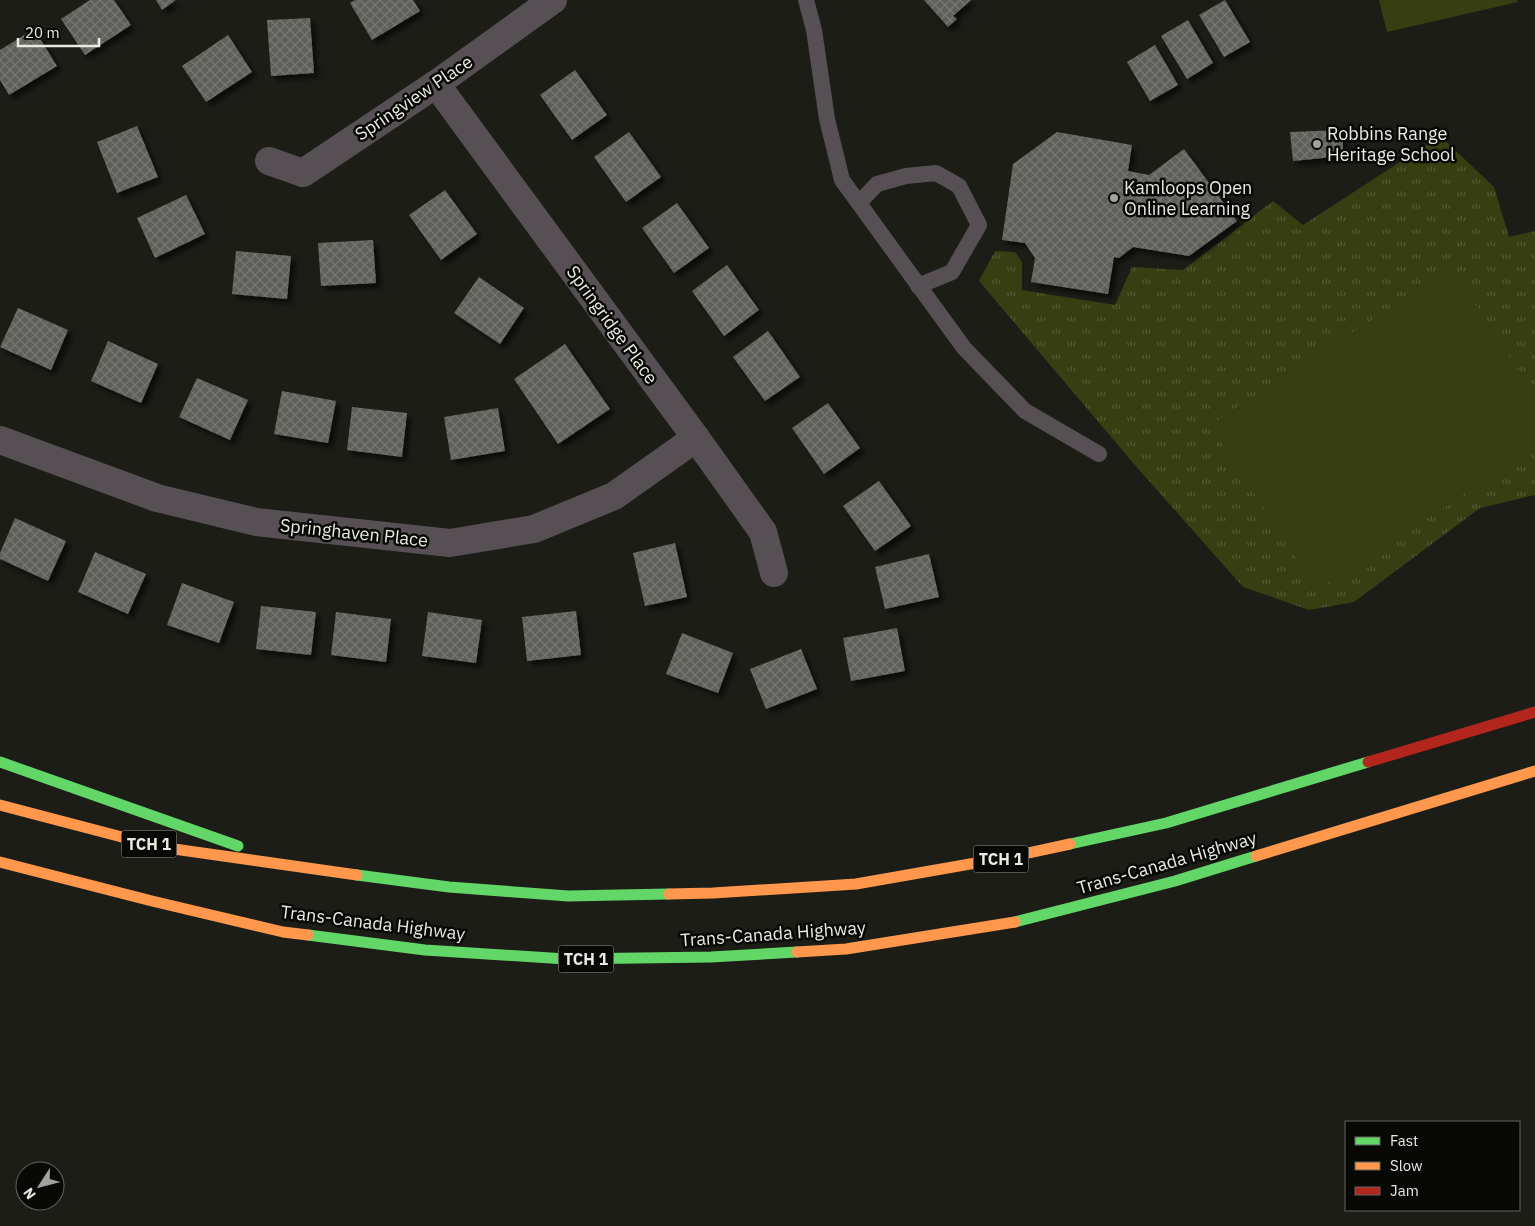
<svg xmlns="http://www.w3.org/2000/svg" width="1535" height="1226" font-family="'IBM Plex Sans',sans-serif">
	<style>
		.grass { fill: url(#grass-tufts) }
		.garden { fill: #373e12 }
		.building { fill: url(#building-cross-hatch); filter: url(#shadow) }
		.lines { fill: none; stroke-linecap: round; stroke-linejoin: round }
		.lane { stroke: #565054; stroke-width: 16 }
		.street { stroke: #565054; stroke-width: 28 }
		.fast { stroke: #63d668; stroke-width: 11 }
		.slow { stroke: #ff974d; stroke-width: 11 }
		.jam { stroke: #b3261e; stroke-width: 11 }
		.poi-dot { fill: #a1a39c; stroke: #080905; stroke-width: 2 }
		.labels { text-anchor: middle; stroke-width: 5; stroke-linejoin: round; paint-order: stroke }
		.shield { fill: #080905; stroke: #a6a7a0; stroke-width: 1 }
		.shield-label { font-size: 16px; font-weight: bold; fill: #e9ebe3 }
		.street-label { font-size: 18px; fill: #e9ebe3; stroke: #080905 }
		.poi-label { font-size: 18px; fill: #e9ebe3; stroke: #080905; text-anchor: start }
	</style>
	<defs>
		<pattern id="grass-tufts" width="24" height="20" patternUnits="userSpaceOnUse" patternTransform="scale(1.25)"><rect width="24" height="20" fill="#373e12"/><path d="M3 7l-1-3M5 7V3M7 7l1-3M15 17l-1-3M17 17v-4M19 17l1-3" fill="none" stroke="#545a34"/></pattern>
		<pattern id="building-cross-hatch" width="8" height="8" patternUnits="userSpaceOnUse" patternTransform="scale(1.25)"><rect width="8" height="8" fill="#5f605a"/><path d="M0 0l8 8M0 8l8-8" fill="none" stroke="#767772"/></pattern>
		<filter id="shadow"><feDropShadow dx="4.5" dy="4.5" stdDeviation="2.5" flood-color="#0009"/></filter>
	</defs>
	<rect width="100%" height="100%" fill="#1c1d17"/>
	<path class="grass" d="M1440 136 1494 187 1509 237 1535 231V495L1480 508 1354 602 1309 610 1243 587 1134 464 979 281 995 251 1015 252 1022 262V290L1115 305 1132 267 1183 270 1273 201 1303 225Z"/>
	<g class="garden">
		<path d="M1379 0H1517L1518 2 1387 32Z"/>
		<path d="M1452 268 1535 396V448L1317 590 1210 425Z"/>
	</g>
	<g class="building">
		<path d="M90 0H114L131 25 85 55 61 19Z"/>
		<path d="M156 0H176L162 10Z"/>
		<path d="M355 0H413L420 11 372 40 350 3Z"/>
		<path d="M924 0H971L953 16 957 19 948 27Z"/>
		<path d="M1225 0 1250 42 1224 57 1199 15Z"/>
		<path d="M310 18 314 73 271 76 267 20Z"/>
		<path d="M1188 20 1213 63 1187 79 1161 36Z"/>
		<path d="M34 29 57 66 9 95 0 80V50Z"/>
		<path d="M228 35 252 72 206 102 182 66Z"/>
		<path d="M1155 45 1178 85 1150 101 1127 62Z"/>
		<path d="M575 70 607 115 572 140 540 95Z"/>
		<path d="M137 126 158 177 117 193 97 142Z"/>
		<path d="M1343 130V156L1293 161 1290 132Z"/>
		<path d="M629 132 661 177 626 202 594 157Z"/>
		<path d="M1057 132 1132 145 1128 171 1149 175 1184 149 1237 221 1189 256 1133 247 1119 258 1114 257 1108 294 1031 282 1035 258 1025 243 1002 240 1013 164Z"/>
		<path d="M445 190 477 234 441 260 409 215Z"/>
		<path d="M186 195 205 234 155 258 137 218Z"/>
		<path d="M677 203 709 248 674 273 642 228Z"/>
		<path d="M373 240 376 283 321 286 318 243Z"/>
		<path d="M236 251 291 256 287 299 232 294Z"/>
		<path d="M727 265 759 310 724 336 692 291Z"/>
		<path d="M479 277 524 308 500 344 454 313Z"/>
		<path d="M18 308 68 330 51 370 0 347Z"/>
		<path d="M768 331 800 377 765 401 733 357Z"/>
		<path d="M108 341 158 364 141 403 91 381Z"/>
		<path d="M565 344 610 409 558 444 514 379Z"/>
		<path d="M197 378 248 400 230 440 179 417Z"/>
		<path d="M282 391 336 401 328 443 274 434Z"/>
		<path d="M828 403 860 448 824 474 792 428Z"/>
		<path d="M352 407 407 413 402 457 347 450Z"/>
		<path d="M498 408 505 451 451 460 444 417Z"/>
		<path d="M879 481 911 526 875 551 843 506Z"/>
		<path d="M15 518 66 541 48 581 0 559V553Z"/>
		<path d="M675 543 687 597 645 606 633 553Z"/>
		<path d="M95 552 146 574 128 614 78 592Z"/>
		<path d="M929 554 939 597 885 609 875 567Z"/>
		<path d="M182 583 234 602 219 643 167 625Z"/>
		<path d="M261 606 316 612 311 655 256 649Z"/>
		<path d="M576 611 581 655 527 661 522 617Z"/>
		<path d="M336 612 391 619 386 662 331 655Z"/>
		<path d="M428 612 482 620 476 663 422 656Z"/>
		<path d="M897 628 905 671 851 681 843 638Z"/>
		<path d="M682 633 733 653 718 693 666 674Z"/>
		<path d="M801 649 817 689 766 709 750 669Z"/>
	</g>
	<g class="lines">
		<g class="lane">
			<path d="M806 0 814 30 827 119 842 180 964 348 1025 411 1099 454"/>
			<path d="M859 203 877 184 906 176 936 173 959 186 979 225 952 272 918 286"/>
		</g>
		<g class="street">
			<path d="M436 84 696 438 763 532 774 573"/>
			<path d="M269 161 303 173 436 84 553 0"/>
			<path d="M0 440 157 498 256 522 450 543 534 529 614 496 696 438"/>
		</g>
		<g class="fast">
			<path d="M0 762 238 846"/>
			<path d="M1070 844 1166 823 1368 762"/>
			<path d="M357 875 449 887 568 896 669 894"/>
			<path d="M1015 922 1175 881 1256 856"/>
			<path d="M308 935 425 950 566 959 711 957 797 952"/>
		</g>
		<g class="slow">
			<path d="M0 805 160 847 357 875"/>
			<path d="M1256 856 1535 771"/>
			<path d="M0 862 152 901 283 932 308 935"/>
			<path d="M669 894 713 893 856 884 1010 857 1070 844"/>
			<path d="M797 952 846 949 1015 922"/>
		</g>
		<path class="jam" d="M1368 762 1535 712"/>
	</g>
	<g class="poi-dot">
		<circle cx="1317" cy="144" r="5"/>
		<circle cx="1114" cy="198" r="5"/>
	</g>
	<g class="labels">
		<g class="shield">
			<rect x="121.5" y="830.5" width="55" height="27" rx="4"/>
			<rect x="973.5" y="845.5" width="55" height="27" rx="4"/>
			<rect x="558.5" y="945.5" width="55" height="27" rx="4"/>
		</g>
		<g class="shield-label">
			<text x="149" y="850">TCH 1</text>
			<text x="1001" y="865">TCH 1</text>
			<text x="586" y="965">TCH 1</text>
		</g>
		<g class="street-label">
			<text transform="translate(414 98) rotate(-34)" y="6">Springview Place</text>
			<text transform="translate(612 325) rotate(54)" y="6">Springridge Place</text>
			<text transform="translate(354 533) rotate(6)" y="6">Springhaven Place</text>
			<text transform="translate(1167 863) rotate(-16)" y="6">Trans-Canada Highway</text>
			<text transform="translate(373 923) rotate(7)" y="6">Trans-Canada Highway</text>
			<text transform="translate(773 934) rotate(-4)" y="6">Trans-Canada Highway</text>
		</g>
		<g class="poi-label">
			<text x="1327" y="140">Robbins Range<tspan x="1327" dy="21">Heritage School</tspan></text>
			<text x="1124" y="194">Kamloops Open<tspan x="1124" dy="21">Online Learning</tspan></text>
		</g>
	</g>
	<rect x="1345" y="1121" width="175" height="90" fill="#080905" stroke="#62635e"/>
	<rect x="1355" y="1137" width="25" height="8" fill="#63d668" stroke="#62635e"/>
	<text x="1390" y="1146" font-size="15" fill="#e9ebe3">Fast</text>
	<rect x="1355" y="1162" width="25" height="8" fill="#ff974d" stroke="#62635e"/>
	<text x="1390" y="1171" font-size="15" fill="#e9ebe3">Slow</text>
	<rect x="1355" y="1187" width="25" height="8" fill="#b3261e" stroke="#62635e"/>
	<text x="1390" y="1196" font-size="15" fill="#e9ebe3">Jam</text>
	<g transform="translate(40 1186) rotate(234)"><circle r="24" fill="#080905" stroke="#62635e"/>
	<path d="M0-4L9 19L0 12L-9 19Z" fill="#a1a39c"/>
	<text y="-8" font-size="14" font-weight="bold" text-anchor="middle" fill="#e9ebe3">N</text>
	</g>
	<path d="M18 38v8h81v-8" fill="none" stroke="#e9ebe3" stroke-width="2.5"/>
	<text x="25" y="38" font-size="15" fill="#e9ebe3" stroke="#080905" stroke-width="4" paint-order="stroke">20 m</text>
</svg>
